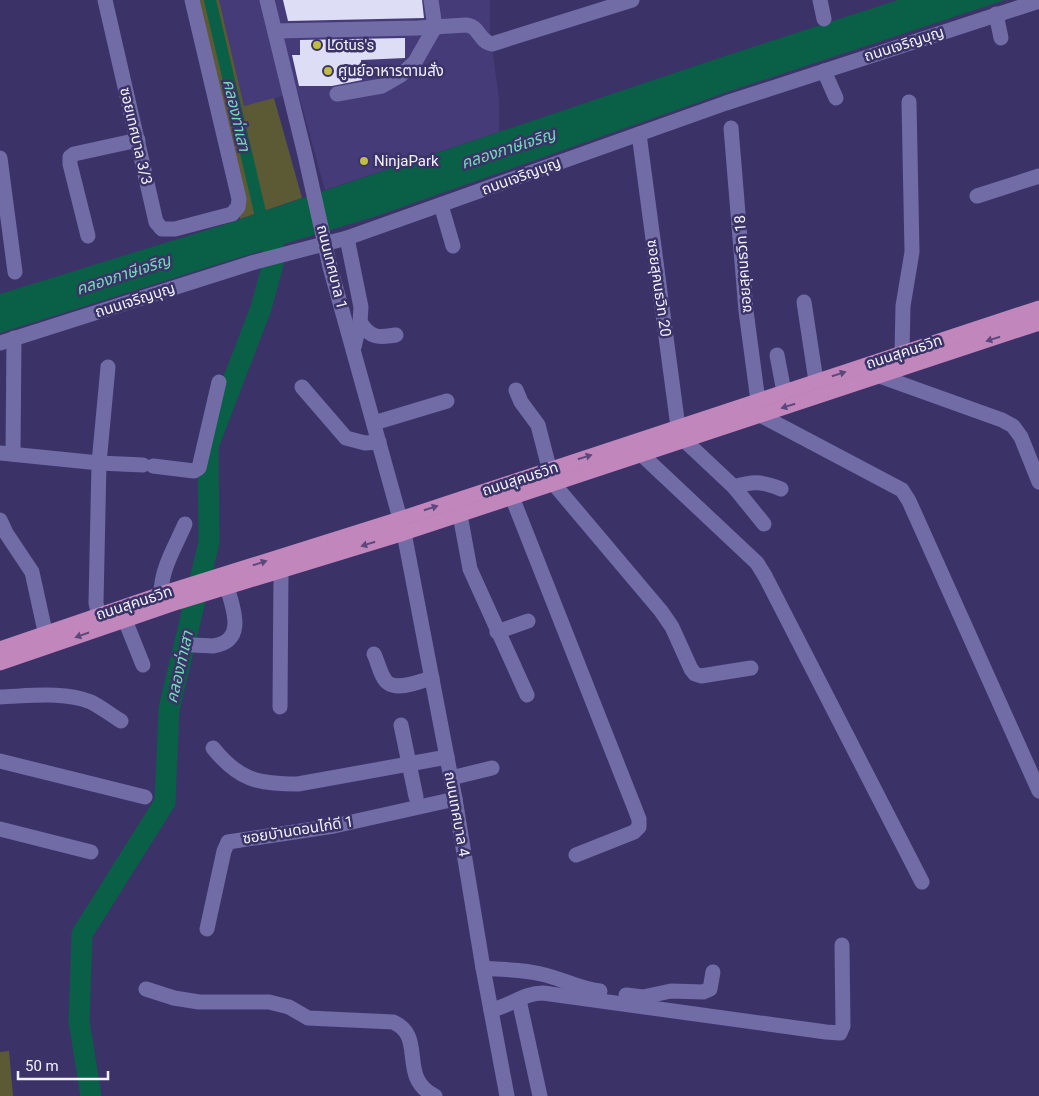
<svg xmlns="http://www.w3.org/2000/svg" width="1039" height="1096" font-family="Roboto,'Noto Sans Thai',sans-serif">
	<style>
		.built { fill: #443b78 }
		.green { fill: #5b5a34 }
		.water { fill: #0a5f47 }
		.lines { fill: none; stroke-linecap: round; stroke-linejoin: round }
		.canal { stroke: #0a5f47; stroke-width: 12 }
		.river { stroke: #0a5f47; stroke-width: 21 }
		.building { fill: #deddf6 }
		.minor { stroke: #716ca6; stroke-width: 15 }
		.major { stroke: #c186bc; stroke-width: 15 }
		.oneway { fill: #5c487d }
		.poi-dot { fill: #c2bd3f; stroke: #3b3368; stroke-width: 2 }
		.labels { text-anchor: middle; stroke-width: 5; stroke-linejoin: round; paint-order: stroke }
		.street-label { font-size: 15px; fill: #f2f1ff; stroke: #3b3368 }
		.poi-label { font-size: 15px; fill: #f2f1ff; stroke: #3b3368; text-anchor: start }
		.water-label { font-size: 16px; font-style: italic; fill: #71dcb5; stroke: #3b3368 }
	</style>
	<rect width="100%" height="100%" fill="#3b3368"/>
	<path class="built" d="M219 0H490V32L499 99V132L325 190 298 92 244 106Z"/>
	<g class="green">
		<path d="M195 0H219L244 106 274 98 302 198 240 219Z"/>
		<path d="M9 1051 13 1096H0V1052Z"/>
	</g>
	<path class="water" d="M898 0H1005L733 90 377 216 231 260 0 333V294L223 225 722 57Z"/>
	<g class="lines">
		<path class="canal" d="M210 0 264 229"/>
		<path class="river" d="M91 1096 79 1021 82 934 165 802 169 709 209 542 208 446 261 308 273 264V227"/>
	</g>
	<g class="building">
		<path d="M283 0H422L424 18 288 21Z"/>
		<path d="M405 38V58L361 60 362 80 332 86H299L292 55H300V40Z"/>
	</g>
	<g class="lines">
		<g class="minor">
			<path d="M105 0 156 222 162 229H175L232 214 238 207 239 199 192 0"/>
			<path d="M267 0 305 155 330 267 404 533 455 799 483 968 507 1096"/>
			<path d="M820 0 824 19"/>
			<path d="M996 14 1001 38"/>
			<path d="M275 31 418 28 466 25C480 26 478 41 492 44L632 0"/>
			<path d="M824 71 836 98"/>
			<path d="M337 94 382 86 401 75 415 62 435 27 431 0"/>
			<path d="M731 128 746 311 758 401"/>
			<path d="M639 134 678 427 684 440 734 487 764 524"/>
			<path d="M0 158 15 272"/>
			<path d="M977 196 1039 176"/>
			<path d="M441 205 453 246"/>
			<path d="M88 236 70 164V157L74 154 138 140"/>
			<path d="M347 238 361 307 360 322 354 347"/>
			<path d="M804 302 816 381"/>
			<path d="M360 322C370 338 378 338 396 335"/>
			<path d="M0 343 255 262 347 238 726 103 1039 1"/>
			<path d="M902 353 903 306 912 252 909 102"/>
			<path d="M777 355 784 392"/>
			<path d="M108 367 99 463 143 465"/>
			<path d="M871 373 1002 420 1013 426 1021 437 1039 482"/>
			<path d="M302 387 346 438 365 443 379 442"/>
			<path d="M516 390 521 402 538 425 553 483 661 611 672 627 691 669 695 674 701 676 751 668"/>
			<path d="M760 415 902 490 909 501 1039 791"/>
			<path d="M374 423 447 401"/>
			<path d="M0 453 99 463 96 603 101 626"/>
			<path d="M13 454 14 338"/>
			<path d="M641 454 757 563 765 576 922 882"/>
			<path d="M153 466 194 471 199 468 219 382"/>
			<path d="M734 487C753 481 761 481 781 489"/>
			<path d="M512 497 639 819V827L634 832 576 855"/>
			<path d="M458 504 470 569 527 695"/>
			<path d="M0 520 6 533 32 572 48 645"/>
			<path d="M161 594C161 569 175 547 185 524"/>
			<path d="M125 620 143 665"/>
			<path d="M497 632 528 621"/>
			<path d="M193 645C200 645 207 646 213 646 247 641 233 608 227 587"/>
			<path d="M374 654C378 662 381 678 388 683 399 691 420 681 432 678"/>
			<path d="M0 697C29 696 64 691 91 702 101 707 111 715 121 721"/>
			<path d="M280 707 281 570"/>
			<path d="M401 725 416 797"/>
			<path d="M213 748C239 780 257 784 298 784L447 757"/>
			<path d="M0 761 145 797"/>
			<path d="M451 778 492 768"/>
			<path d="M0 829 91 852"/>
			<path d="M207 929 224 851 228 842 334 826 455 799"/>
			<path d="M483 968C502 970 522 969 541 974 561 978 579 989 600 991"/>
			<path d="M146 989 174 998 199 1002H269L289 1007 308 1018 393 1022C427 1036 397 1078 435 1096"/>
			<path d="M626 995 643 997 671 991 703 992 710 989 713 972"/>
			<path d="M519 1000 540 1096"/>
			<path d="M491 1010C510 1006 524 993 543 993L826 1032 840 1033 843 1026 842 945"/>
		</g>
		<g class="major">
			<path d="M0 649 161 594 400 519 1039 308"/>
			<path d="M0 663 178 602 404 533 1039 323"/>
		</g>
	</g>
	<defs><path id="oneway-solid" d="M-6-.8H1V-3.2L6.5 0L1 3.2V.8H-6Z" transform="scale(1.25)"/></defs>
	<g class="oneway">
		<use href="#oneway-solid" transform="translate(993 339) rotate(162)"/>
		<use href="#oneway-solid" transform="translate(839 374) rotate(-18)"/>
		<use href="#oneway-solid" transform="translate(788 406) rotate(162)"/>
		<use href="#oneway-solid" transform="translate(585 457) rotate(-18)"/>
		<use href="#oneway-solid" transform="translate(431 508) rotate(-18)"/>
		<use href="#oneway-solid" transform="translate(368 544) rotate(163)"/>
		<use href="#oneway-solid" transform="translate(260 563) rotate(-18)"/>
		<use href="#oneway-solid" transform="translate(82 635) rotate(161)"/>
	</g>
	<g class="poi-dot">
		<circle cx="317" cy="45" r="5"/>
		<circle cx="328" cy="71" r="5"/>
		<circle cx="364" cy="161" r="5"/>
	</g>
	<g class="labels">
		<g class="street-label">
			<text transform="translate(904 44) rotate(-18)" y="5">ถนนเจริญบุญ</text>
			<text transform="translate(136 136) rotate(77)" y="5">ซอยเทศบาล 3/3</text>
			<text transform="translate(521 176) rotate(-20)" y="5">ถนนเจริญบุญ</text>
			<text transform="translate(743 264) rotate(-94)" y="5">ซอยสุคนธวิท 18</text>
			<text transform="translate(332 267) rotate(76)" y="5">ถนนเทศบาล 1</text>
			<text transform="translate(659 288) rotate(82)" y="5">ซอยสุคนธวิท 20</text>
			<text transform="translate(135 300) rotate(-18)" y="5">ถนนเจริญบุญ</text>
			<text transform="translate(904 352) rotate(-18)" y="5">ถนนสุคนธวิท</text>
			<text transform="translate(520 479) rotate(-18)" y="5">ถนนสุคนธวิท</text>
			<text transform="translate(134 603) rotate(-18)" y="5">ถนนสุคนธวิท</text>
			<text transform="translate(457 814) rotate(80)" y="5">ถนนเทศบาล 4</text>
			<text transform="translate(298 830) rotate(-9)" y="5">ซอยบัานดอนไก่ดี 1</text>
		</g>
		<g class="poi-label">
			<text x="327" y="50">Lotus's</text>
			<text x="338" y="76">ศูนย์อาหารตามสั่ง</text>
			<text x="374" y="166">NinjaPark</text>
		</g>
		<g class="water-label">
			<text transform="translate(237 115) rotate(77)" y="6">คลองท่าเสา</text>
			<text transform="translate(508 148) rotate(-18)" y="6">คลองภาษีเจริญ</text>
			<text transform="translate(123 274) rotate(-18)" y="6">คลองภาษีเจริญ</text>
			<text transform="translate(179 667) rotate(-77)" y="6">คลองท่าเสา</text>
		</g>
	</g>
	<path d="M18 1071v8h90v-8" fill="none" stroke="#f2f1ff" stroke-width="2.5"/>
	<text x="25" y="1071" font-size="15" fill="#f2f1ff" stroke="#3b3368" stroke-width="4" paint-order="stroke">50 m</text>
</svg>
